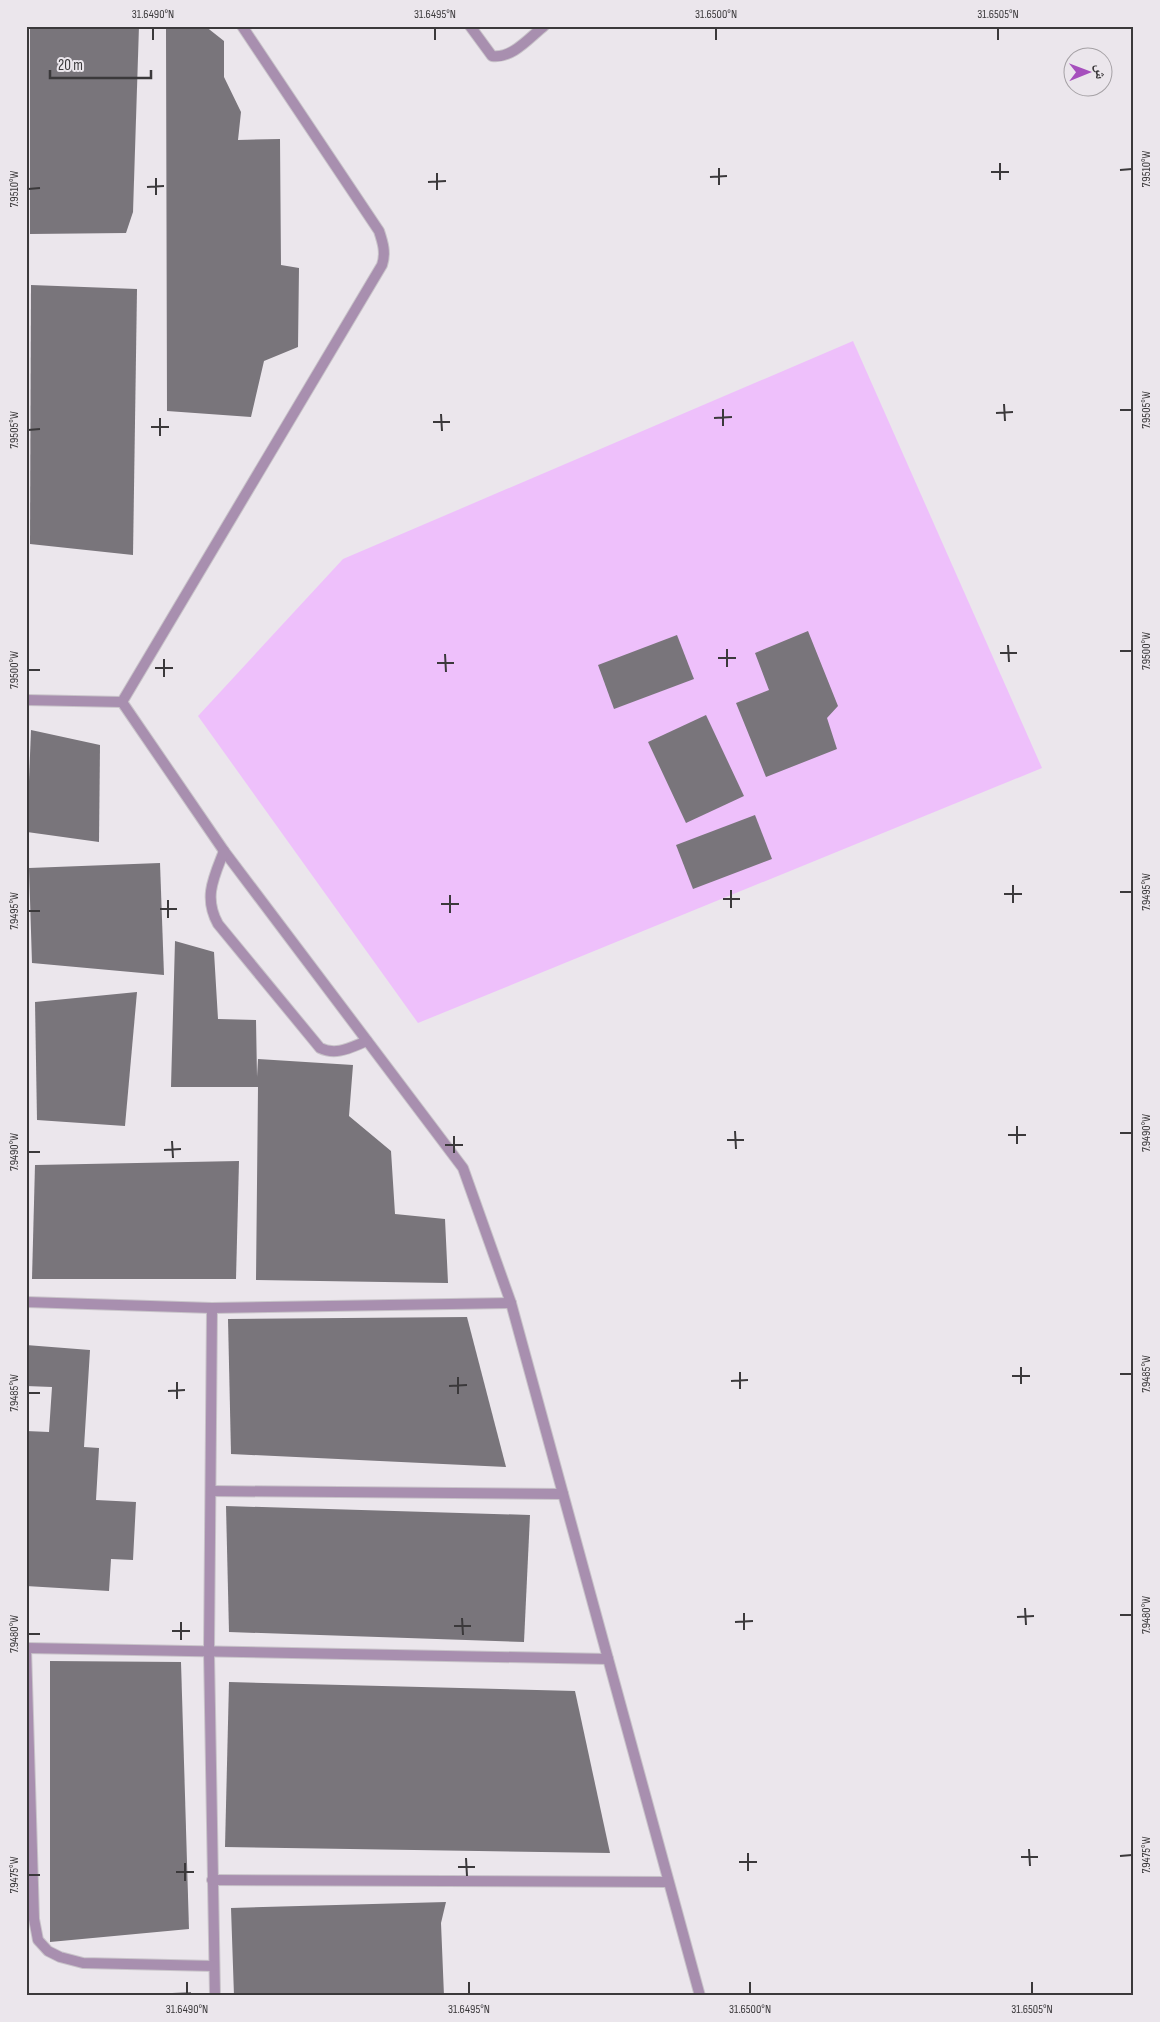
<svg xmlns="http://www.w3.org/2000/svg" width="1160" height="2022" font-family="'Sofia Sans Condensed','Noto Naskh Arabic',sans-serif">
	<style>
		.green { fill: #eec0fb }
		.building { fill: #79757b }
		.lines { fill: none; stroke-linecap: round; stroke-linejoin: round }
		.minor-casing { stroke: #c8c3c9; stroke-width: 12 }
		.minor { stroke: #a88faf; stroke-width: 10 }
		.ticks { fill: none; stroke: #3b393b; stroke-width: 2 }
		.neatline { fill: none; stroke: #3b393b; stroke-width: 2 }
		.ticks-label { font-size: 12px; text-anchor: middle; fill: #3b393b }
	</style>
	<rect width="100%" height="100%" fill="#ebe6ec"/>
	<path class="green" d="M853 341 1042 768 418 1023 198 716 343 559Z"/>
	<g class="building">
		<path d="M30 26H139L133 212 126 233 30 234Z"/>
		<path d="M184 26H205L224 41V77L241 112 238 140 280 139 281 265 299 268 298 347 264 361 251 417 167 411 166 29Z"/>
		<path d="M31 285 137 289 133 555 30 544Z"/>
		<path d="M808 631 838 706 827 718 837 749 766 777 736 703 769 690 755 653Z"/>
		<path d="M677 635 694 679 614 709 598 665Z"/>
		<path d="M706 715 744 796 686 823 648 742Z"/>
		<path d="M31 730 100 745 99 842 27 832Z"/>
		<path d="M755 815 772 859 693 889 676 845Z"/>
		<path d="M160 863 164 975 32 963 29 868Z"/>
		<path d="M175 941 214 952 218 1019 256 1020 257 1077 258 1059 353 1065 349 1116 391 1151 395 1214 445 1219 448 1283 256 1280 258 1087H171Z"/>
		<path d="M137 992 125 1126 37 1120 35 1002Z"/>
		<path d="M239 1161 236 1279H32L35 1165Z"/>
		<path d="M467 1317 506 1467 231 1454 228 1319Z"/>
		<path d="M26 1345 90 1350 84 1447 99 1448 96 1500 136 1502 133 1560 111 1559 109 1591 26 1586V1431L49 1432 52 1387 26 1386Z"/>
		<path d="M226 1506 530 1515 524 1642 229 1632Z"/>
		<path d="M50 1661 181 1662 189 1929 50 1942Z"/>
		<path d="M229 1682 575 1691 610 1853 225 1847Z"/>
		<path d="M446 1902 441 1923 444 1996H234L231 1908Z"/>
		<path d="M191 1992V1996H153V1994Z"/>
	</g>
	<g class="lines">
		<g class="minor-casing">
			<g id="minor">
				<path d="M242 26 379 231C383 243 386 253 382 265L122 702 224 851 463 1168 511 1303 700 1996"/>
				<path d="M470 26 492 56C512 59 529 38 544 26"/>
				<path d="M26 700 122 702"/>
				<path d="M224 851C214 877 203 897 218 924L320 1048C337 1056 351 1047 367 1041"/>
				<path d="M26 1302 212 1308 511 1303"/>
				<path d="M212 1308 209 1652 215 1996"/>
				<path d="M211 1491 563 1494"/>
				<path d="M26 1648 608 1659"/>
				<path d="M26 1648 34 1919 38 1940 48 1951 60 1957 83 1963 214 1966"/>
				<path d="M212 1880 668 1882"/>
			</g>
		</g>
		<use href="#minor" class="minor"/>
	</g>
	<path class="ticks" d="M153 28V40M435 28V40M716 28V40M998 28V40M1000 163V180M719 168V185M1120 170 1132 169M991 172H1009M437 173V190M710 177 727 176M156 178V195M428 182 446 181M147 187 164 186M28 189 40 188M1004 404 1005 421M723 409V426M1120 410H1132M996 413 1013 412M441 414 442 431M160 418V436M714 418 732 417M433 422H450M151 427H169M28 430 40 429M1008 645 1009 662M727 649V667M1120 651H1132M1000 653H1017M445 654 446 672M718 658H736M164 659V677M437 663H454M155 668H173M28 670H40M1013 885V903M731 890V908M1120 892H1132M1004 894H1022M450 895V913M723 899H740M168 900V918M441 904H459M160 909H177M28 911H40M1017 1126V1144M735 1131 736 1149M1120 1133H1132M1008 1135H1026M454 1136V1153M727 1140H744M172 1141 173 1158M445 1145H463M164 1150 181 1149M28 1152H40M1021 1367V1384M740 1372V1389M1120 1374H1132M1012 1376H1030M458 1377V1394M731 1381 748 1380M177 1382V1399M449 1386 467 1385M168 1391 185 1390M28 1393H40M1025 1608 1026 1625M744 1613V1630M1120 1615H1132M1017 1617 1034 1616M462 1618 463 1635M181 1622V1640M735 1622 753 1621M454 1626H471M172 1631H190M28 1634H40M1029 1849 1030 1866M748 1853V1871M1120 1856 1132 1855M1021 1857H1038M466 1858 467 1876M739 1862H757M185 1863V1881M458 1867H475M176 1872H194M28 1875H40M187 1982V1994M469 1982V1994M750 1982V1994M1032 1982V1994"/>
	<rect width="1160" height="2022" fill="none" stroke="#ebe6ec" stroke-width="55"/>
	<g transform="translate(1088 72) rotate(89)"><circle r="24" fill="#ebe6ec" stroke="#a5a1a5"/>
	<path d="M0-4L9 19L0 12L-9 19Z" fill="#a64fbd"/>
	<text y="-8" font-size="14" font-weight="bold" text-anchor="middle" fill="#3b393b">ش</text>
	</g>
	<path d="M50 70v8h101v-8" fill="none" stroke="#3b393b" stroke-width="2.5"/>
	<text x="58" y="70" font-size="15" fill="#3b393b" stroke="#ebe6ec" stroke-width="4" paint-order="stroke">20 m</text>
	<rect x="28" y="28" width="1104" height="1966" class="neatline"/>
	<g class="ticks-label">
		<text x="153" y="18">31.6490°N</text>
		<text x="435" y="18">31.6495°N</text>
		<text x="716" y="18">31.6500°N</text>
		<text x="998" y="18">31.6505°N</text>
		<text transform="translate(1146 169) rotate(-90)" y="4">7.9510°W</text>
		<text transform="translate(14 189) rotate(-90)" y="4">7.9510°W</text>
		<text transform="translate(1146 410) rotate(-90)" y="4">7.9505°W</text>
		<text transform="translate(14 430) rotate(-90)" y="4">7.9505°W</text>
		<text transform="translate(1146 651) rotate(-90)" y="4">7.9500°W</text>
		<text transform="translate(14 670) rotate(-90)" y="4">7.9500°W</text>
		<text transform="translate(1146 892) rotate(-90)" y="4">7.9495°W</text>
		<text transform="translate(14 911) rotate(-90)" y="4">7.9495°W</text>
		<text transform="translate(1146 1133) rotate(-90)" y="4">7.9490°W</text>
		<text transform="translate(14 1152) rotate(-90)" y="4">7.9490°W</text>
		<text transform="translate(1146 1374) rotate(-90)" y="4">7.9485°W</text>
		<text transform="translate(14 1393) rotate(-90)" y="4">7.9485°W</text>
		<text transform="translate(1146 1615) rotate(-90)" y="4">7.9480°W</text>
		<text transform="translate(14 1634) rotate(-90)" y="4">7.9480°W</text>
		<text transform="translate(1146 1855) rotate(-90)" y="4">7.9475°W</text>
		<text transform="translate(14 1875) rotate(-90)" y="4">7.9475°W</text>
		<text x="187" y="2013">31.6490°N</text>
		<text x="469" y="2013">31.6495°N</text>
		<text x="750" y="2013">31.6500°N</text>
		<text x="1032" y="2013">31.6505°N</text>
	</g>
</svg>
